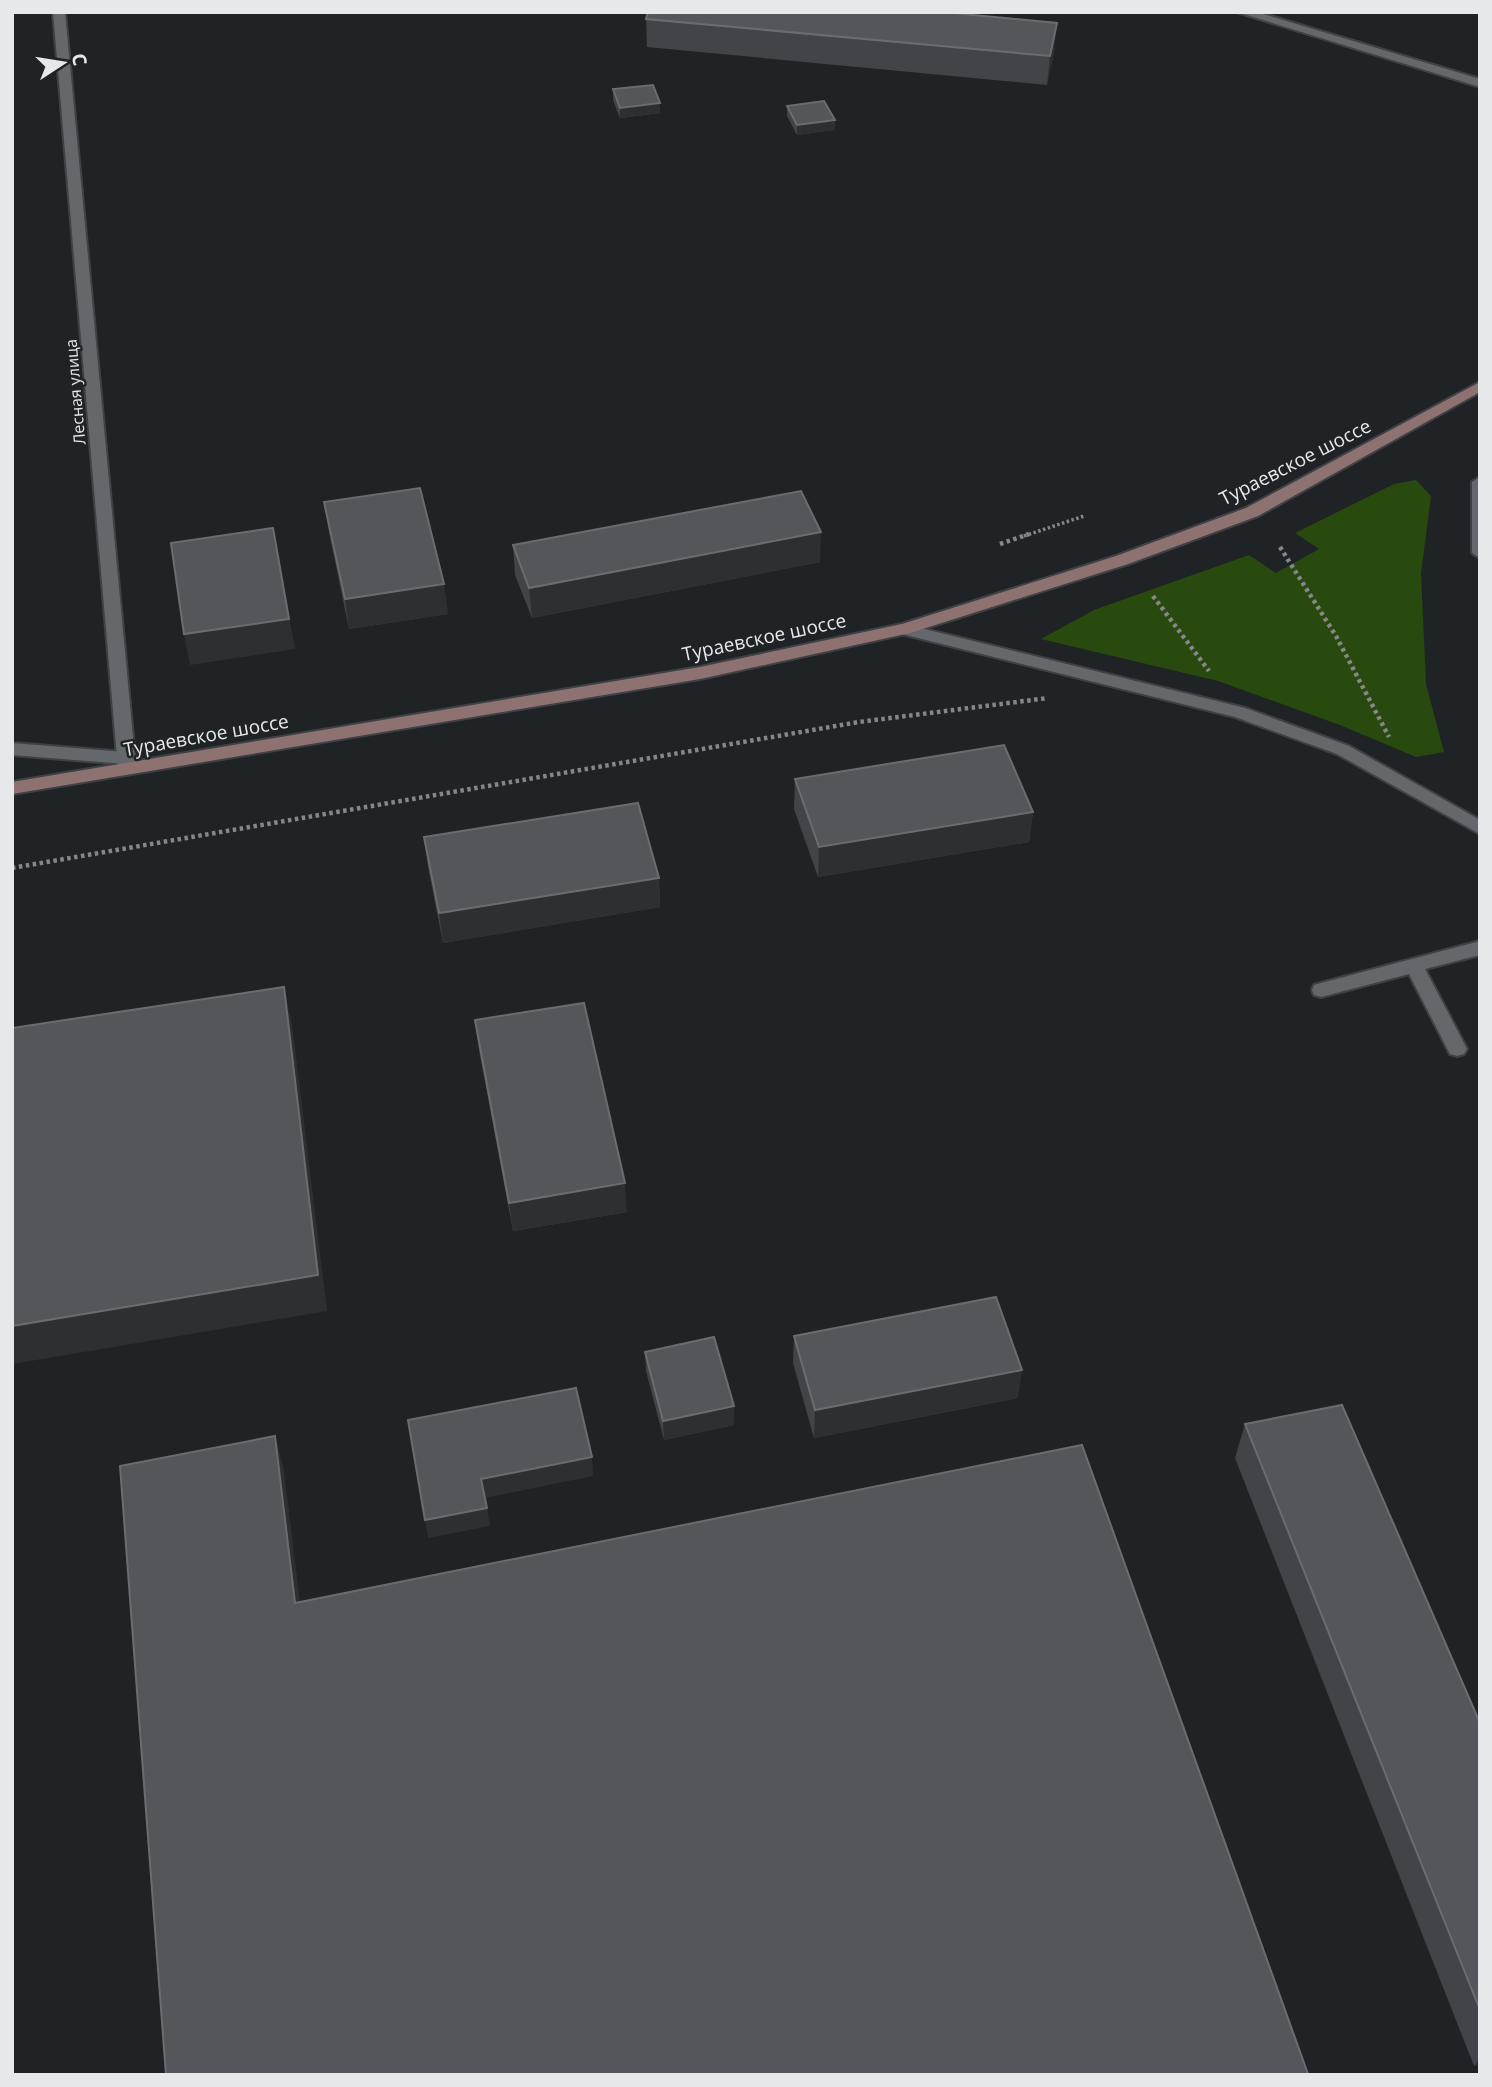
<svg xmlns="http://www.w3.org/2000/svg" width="1492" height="2087" font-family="'Open Sans',sans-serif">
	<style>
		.green { fill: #284a0e }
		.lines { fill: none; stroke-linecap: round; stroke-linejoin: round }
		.service-casing { stroke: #3f4144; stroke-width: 4 }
		.minor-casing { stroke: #3f4144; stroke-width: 4 }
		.secondary-casing { stroke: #3f4144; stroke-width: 4 }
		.path-far1 { stroke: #85878a; stroke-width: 3.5; stroke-dasharray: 2.5 2.5; stroke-linecap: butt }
		.path { stroke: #85878a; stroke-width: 4.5; stroke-dasharray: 3.5 3.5; stroke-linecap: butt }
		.service { fill: #64686c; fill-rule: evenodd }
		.minor { fill: #64686c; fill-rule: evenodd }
		.secondary { fill: #8e7271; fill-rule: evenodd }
		.wall { fill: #414448 }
		.shaded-wall { fill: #2d3033 }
		.building { fill: #53565a; stroke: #6a6d70; stroke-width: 2 }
		.labels { text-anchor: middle; stroke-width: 5; stroke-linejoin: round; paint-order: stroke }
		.far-street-label { font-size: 16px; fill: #e6e8ea; stroke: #202326 }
		.street-label { font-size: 19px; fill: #e6e8ea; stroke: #202326 }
	</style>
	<rect width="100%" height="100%" fill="#202326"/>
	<path class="green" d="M1416 480 1431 496 1421 573 1426 684 1444 752 1416 757 1340 725 1218 681 1041 639 1094 610 1249 555 1276 573 1319 549 1295 533 1394 484Z"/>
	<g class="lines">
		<g class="service-casing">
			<g id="service">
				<path d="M1237 12H1257L1480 79V87Z"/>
				<path d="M1480 477V558L1472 553V482Z"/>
				<path d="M904 624 1245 708 1349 746 1480 820V834L1337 754 1235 717 898 633 896 629 898 625Z"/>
				<path d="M12 743 125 752 134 758 125 764 12 755Z"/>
				<path d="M1480 941V955L1425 969 1467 1049 1464 1054 1457 1056 1450 1054 1409 974 1321 997 1314 995 1312 990 1314 985 1321 983Z"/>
			</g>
		</g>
		<g class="minor-casing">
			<path id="minor" d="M53 12H65L136 769 127 775 118 769Z"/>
		</g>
		<g class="secondary-casing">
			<path id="secondary" d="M1480 382V392L1258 516 1128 564 910 633 700 679 12 794V782L700 667 902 624 1116 556 1246 508Z"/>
		</g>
		<path class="path-far1" d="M1024 536 1084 516"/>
		<g class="path">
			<path d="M1000 544 1029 534"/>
			<path d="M1280 547 1336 636 1389 737"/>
			<path d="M1153 596 1209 671"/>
			<path d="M12 868 859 722 1048 698"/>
		</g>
		<use href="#service" class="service"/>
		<use href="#minor" class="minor"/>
		<use href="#secondary" class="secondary"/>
	</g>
	<g class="wall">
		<path d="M646 19 1054 52 1047 85 647 47Z"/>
		<path d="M613 89 660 113 620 118 613 100Z"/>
		<path d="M787 106 835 120 834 130 797 135 787 116Z"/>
		<path d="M324 502 448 614 349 629 329 532Z"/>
		<path d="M513 545 820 562 532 618 515 575Z"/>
		<path d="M795 779 1033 812 1029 842 818 877 794 809Z"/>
		<path d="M424 837 659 878 660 907 443 943 428 867Z"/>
		<path d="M475 1020 627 1212 513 1231 479 1050Z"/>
		<path d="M794 1336 1018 1398 814 1438 793 1363Z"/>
		<path d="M645 1352 734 1425 664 1440 646 1371Z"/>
		<path d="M1245 1424 1480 1723V2065L1474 2066 1235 1458Z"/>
	</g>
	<g class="shaded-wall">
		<path d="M1057 23 1054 52 1047 85 1050 56Z"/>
		<path d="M660 103V113L620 118V108Z"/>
		<path d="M835 120 834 130 797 135V125Z"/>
		<path d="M273 528 295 649 190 665 184 634Z"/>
		<path d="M821 532 820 562 532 618 529 588Z"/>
		<path d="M444 584 448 614 349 629 345 599Z"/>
		<path d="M1033 812 1029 842 818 877 819 847Z"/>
		<path d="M659 878 660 907 443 943 439 913Z"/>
		<path d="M284 987 292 1024 327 1311 12 1364V1326Z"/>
		<path d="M625 1183 627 1212 513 1231 509 1203Z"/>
		<path d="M1022 1370 1018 1398 814 1438 815 1410Z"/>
		<path d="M734 1406V1425L664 1440 663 1421Z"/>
		<path d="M275 1436 284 1470 304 1636 295 1603Z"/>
		<path d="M592 1457 593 1476 484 1498 481 1479Z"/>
		<path d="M487 1508 490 1526 428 1538 425 1520Z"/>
		<path d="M1480 2058V2065L1474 2066Z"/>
	</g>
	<g class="building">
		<path d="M648 12H942L1057 23 1050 56 646 19Z"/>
		<path d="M653 85 660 103 620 108 613 89Z"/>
		<path d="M824 101 835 120 797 125 787 106Z"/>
		<path d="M420 488 444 584 345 599 324 502Z"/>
		<path d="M801 491 821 532 529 588 513 545Z"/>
		<path d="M273 528 289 619 184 634 171 543Z"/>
		<path d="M1004 745 1033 812 819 847 795 779Z"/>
		<path d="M638 803 659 878 439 913 424 837Z"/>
		<path d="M284 987 318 1275 12 1326V1028Z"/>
		<path d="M584 1003 625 1183 509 1203 475 1020Z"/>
		<path d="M996 1297 1022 1370 815 1410 794 1336Z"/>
		<path d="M714 1337 734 1406 663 1421 645 1352Z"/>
		<path d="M576 1388 592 1457 481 1479 487 1508 425 1520 408 1420Z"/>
		<path d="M1342 1405 1480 1723V2010L1245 1424Z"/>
		<path d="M275 1436 295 1603 1082 1445 1308 2074 1304 2075H166L120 1466Z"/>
	</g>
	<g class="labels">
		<g class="far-street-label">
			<text transform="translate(75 392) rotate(-95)" y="6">Лесная улица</text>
		</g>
		<g class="street-label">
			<text transform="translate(1295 462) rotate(-27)" y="7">Тураевское шоссе</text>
			<text transform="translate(764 637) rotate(-12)" y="7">Тураевское шоссе</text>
			<text transform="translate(206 735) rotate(-10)" y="7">Тураевское шоссе</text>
		</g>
	</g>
	<rect width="1492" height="2087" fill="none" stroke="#e6e8ea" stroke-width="28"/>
	<g transform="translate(63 63) rotate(78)" stroke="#202326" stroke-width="5" paint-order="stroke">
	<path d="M0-5L12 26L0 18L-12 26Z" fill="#e6e8ea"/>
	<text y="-10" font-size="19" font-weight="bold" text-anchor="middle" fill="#e6e8ea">С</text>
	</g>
</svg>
